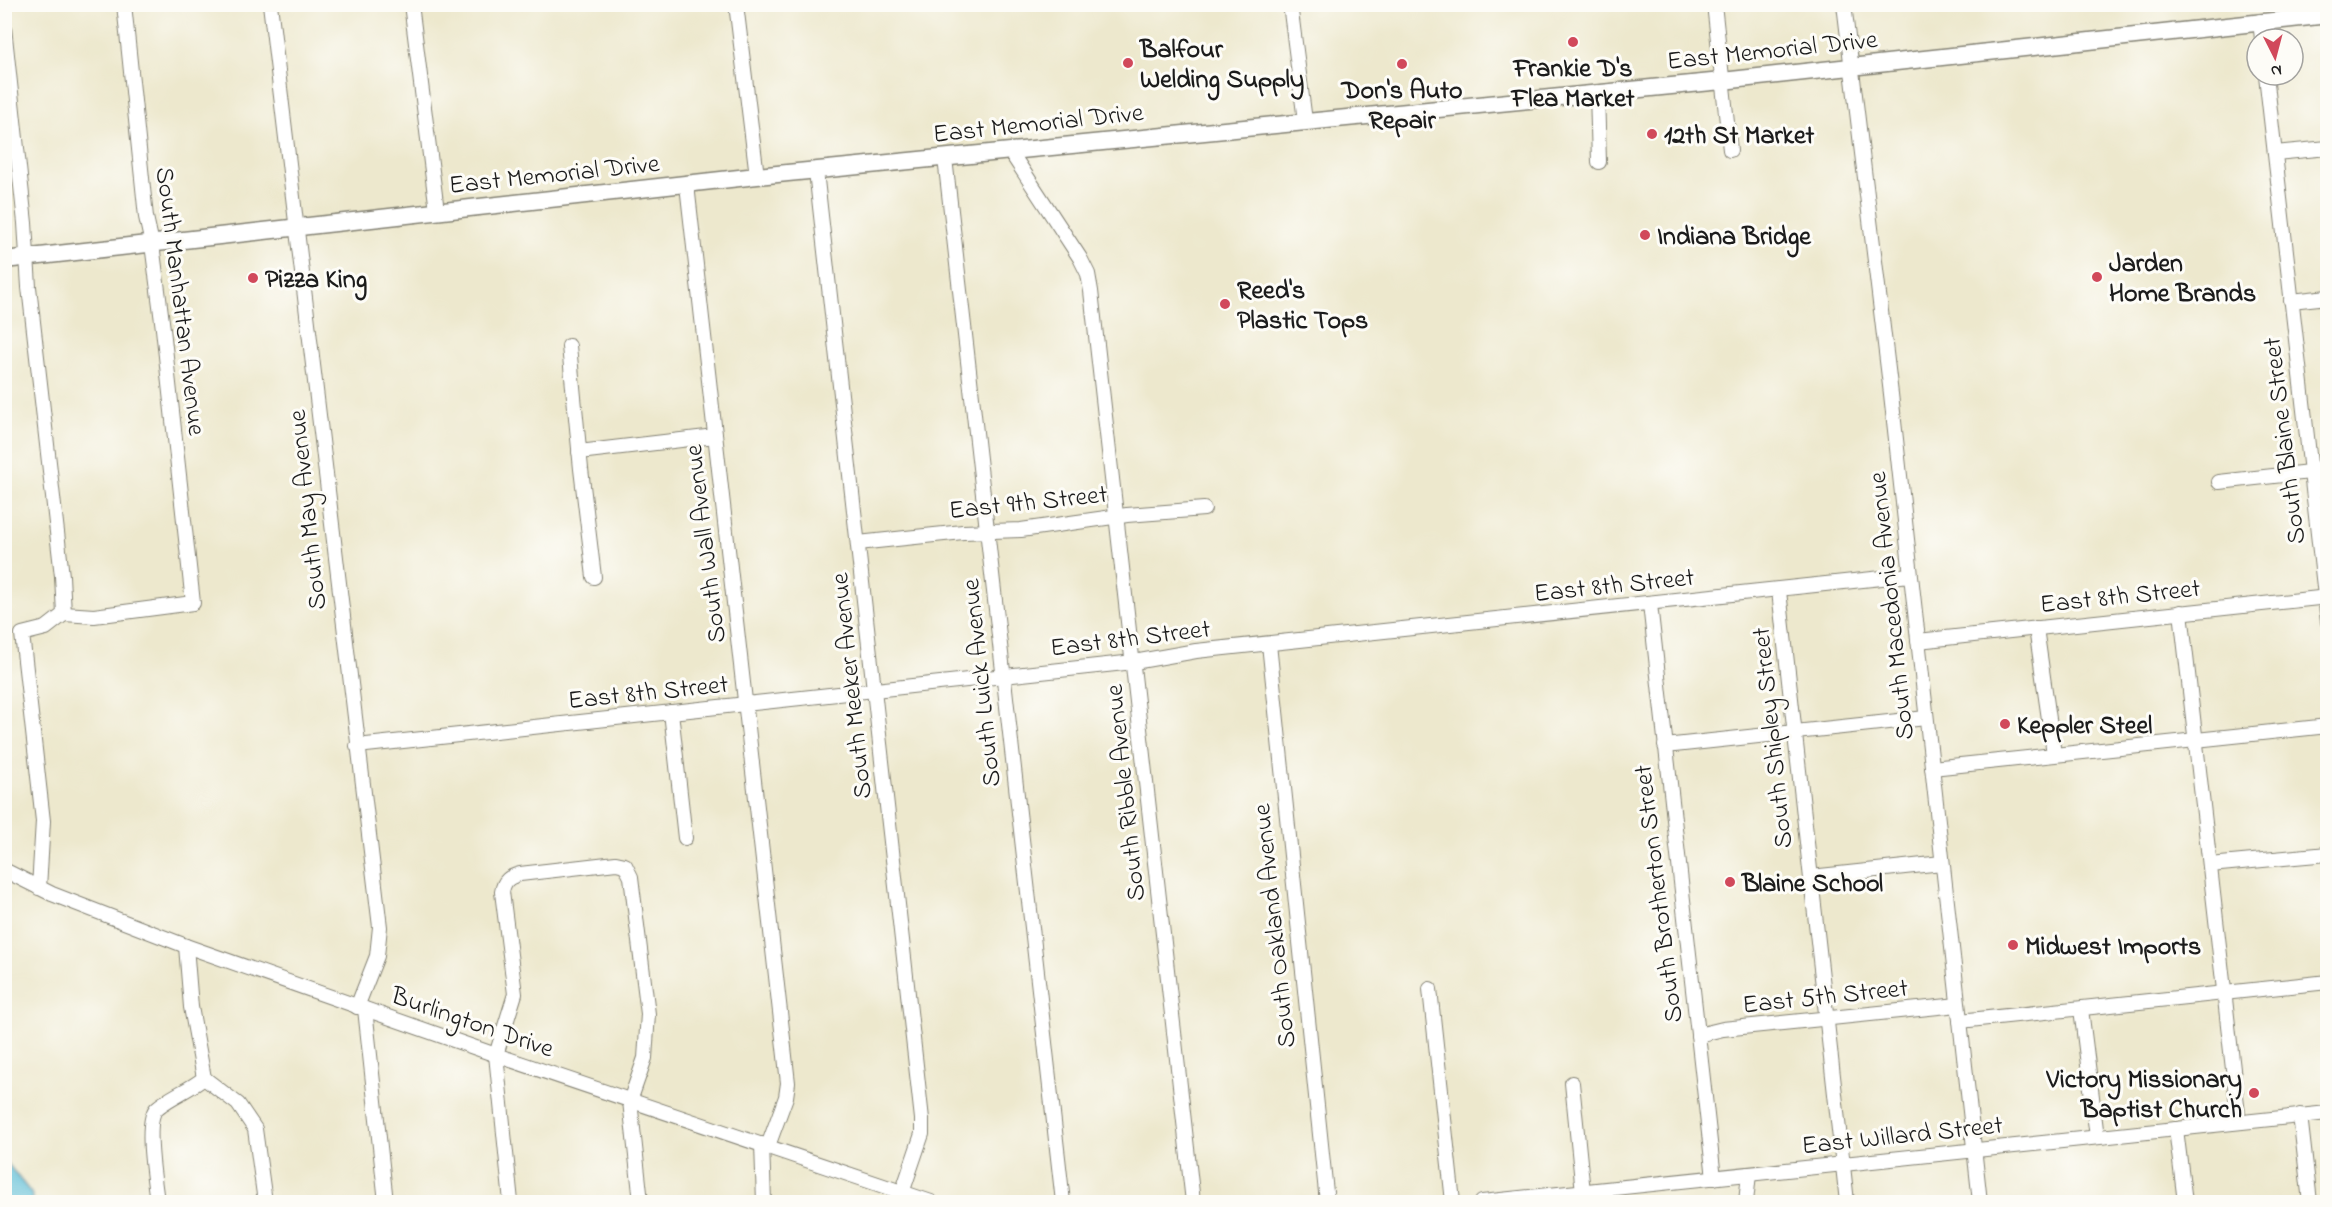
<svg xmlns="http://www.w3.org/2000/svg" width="2332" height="1207" font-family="'Indie Flower',sans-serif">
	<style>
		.water { fill: #56bbd5; stroke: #396c78; stroke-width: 1.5 }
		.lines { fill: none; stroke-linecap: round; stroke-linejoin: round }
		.minor-casing { stroke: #848274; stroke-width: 16 }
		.major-casing { stroke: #848274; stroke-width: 19 }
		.minor { stroke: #fff; stroke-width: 14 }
		.major { stroke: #fff; stroke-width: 16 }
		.poi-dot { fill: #d1495b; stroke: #fdfcf7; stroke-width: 2 }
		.labels { text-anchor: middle; stroke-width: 6; stroke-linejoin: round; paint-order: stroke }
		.poi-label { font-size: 26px; font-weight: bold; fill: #1c1c1c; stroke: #fdfcf7; text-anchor: start }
		.street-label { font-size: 26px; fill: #1c1c1c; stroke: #fdfcf7 }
	</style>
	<rect width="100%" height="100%" fill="#fdfcf7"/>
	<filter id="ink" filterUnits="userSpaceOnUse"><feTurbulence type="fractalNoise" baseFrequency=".0167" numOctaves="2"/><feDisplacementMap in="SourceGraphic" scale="12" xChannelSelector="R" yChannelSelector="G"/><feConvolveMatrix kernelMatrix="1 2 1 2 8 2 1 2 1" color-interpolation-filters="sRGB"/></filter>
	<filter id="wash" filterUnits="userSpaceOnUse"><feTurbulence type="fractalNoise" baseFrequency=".008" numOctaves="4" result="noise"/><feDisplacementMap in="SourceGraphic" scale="24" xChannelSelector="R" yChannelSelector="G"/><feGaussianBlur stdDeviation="1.35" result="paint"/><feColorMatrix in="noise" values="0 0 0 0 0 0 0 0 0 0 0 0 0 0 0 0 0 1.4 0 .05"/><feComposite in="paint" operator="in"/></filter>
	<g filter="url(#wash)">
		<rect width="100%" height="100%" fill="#ede8cd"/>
		<path class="water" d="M4 1159 31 1193 34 1202H5Z"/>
	</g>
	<g filter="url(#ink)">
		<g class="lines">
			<g class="minor-casing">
				<g id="minor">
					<path d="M270 4 380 927 377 956 357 1007"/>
					<path d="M411 4 437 211"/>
					<path d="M736 4 757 176"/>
					<path d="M1290 4 1305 121"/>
					<path d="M1714 4 1730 150"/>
					<path d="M1844 4 1891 394 1980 1202"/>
					<path d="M2260 21 2262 39"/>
					<path d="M4 27 25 223 29 287 62 576 64 614 46 628 22 634 43 821 39 888"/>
					<path d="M2266 75 2328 622"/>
					<path d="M1597 92 1599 162"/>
					<path d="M1010 151 1080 258 1088 274 1091 291 1193 1202"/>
					<path d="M2275 153 2328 148"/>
					<path d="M945 158 1063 1202"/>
					<path d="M816 171 922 1119V1134L902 1193"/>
					<path d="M687 185 788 1083 786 1097 768 1146"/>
					<path d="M2291 301 2328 297"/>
					<path d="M569 346 581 469 594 577"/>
					<path d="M579 452 715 436"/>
					<path d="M2219 482 2328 470"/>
					<path d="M858 543 963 532 1021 530 1127 515 1204 509"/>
					<path d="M1779 591 1847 1202"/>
					<path d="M1650 604 1714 1178"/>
					<path d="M2181 612 2239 1122"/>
					<path d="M64 614 94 616 193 603 163 329 152 244 146 217 124 4"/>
					<path d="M2036 628 2054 754"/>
					<path d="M1918 641 2328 597"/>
					<path d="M1269 644 1327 1202"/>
					<path d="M671 712 685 838"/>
					<path d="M357 746 1134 662 1196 651 1910 575"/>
					<path d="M1665 746 1926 718"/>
					<path d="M1932 768 2328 726"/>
					<path d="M2210 865 2328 854"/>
					<path d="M4 870 52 894 186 946 496 1055 931 1202"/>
					<path d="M1811 877 1942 863"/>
					<path d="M186 946 191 1007 204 1078 238 1104 255 1129 265 1202"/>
					<path d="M1430 989 1453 1202"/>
					<path d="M365 1009 386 1202"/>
					<path d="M2081 1009 2097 1137"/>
					<path d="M1960 1021 2328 982"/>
					<path d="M1698 1035 1723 1029 1958 1005"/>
					<path d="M1572 1083 1583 1192"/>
					<path d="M2300 1115 2310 1202"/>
					<path d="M2176 1129 2185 1202"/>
					<path d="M762 1144 764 1202"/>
					<path d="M157 1202C155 1183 144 1123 156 1109 166 1099 191 1089 204 1078"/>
					<path d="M511 1202 496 1055 515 994 502 892C504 880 509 877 520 874L616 863 625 865 631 877 648 1014 645 1058 630 1101 641 1202"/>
					<path d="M1482 1202 2328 1113"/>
					<path d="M1746 1202 1749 1174"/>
				</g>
			</g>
			<g class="major-casing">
				<path id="major" d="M4 260 757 176 1722 81 2328 15"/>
			</g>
			<use href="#minor" class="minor"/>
			<use href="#major" class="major"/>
		</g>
	</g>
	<g class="poi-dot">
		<circle cx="1573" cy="42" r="6"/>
		<circle cx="1128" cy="63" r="6"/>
		<circle cx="1402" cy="64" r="6"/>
		<circle cx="1652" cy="134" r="6"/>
		<circle cx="1645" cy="235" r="6"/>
		<circle cx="2097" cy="277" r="6"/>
		<circle cx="253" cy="278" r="6"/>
		<circle cx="1225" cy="304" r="6"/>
		<circle cx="2005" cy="724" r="6"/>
		<circle cx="1730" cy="882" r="6"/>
		<circle cx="2013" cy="945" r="6"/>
		<circle cx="2254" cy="1093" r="6"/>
	</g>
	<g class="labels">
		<g class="poi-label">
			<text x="1140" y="57">Balfour<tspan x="1140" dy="30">Welding Supply</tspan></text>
			<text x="1573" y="76" text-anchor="middle">Frankie D's<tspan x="1573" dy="30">Flea Market</tspan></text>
			<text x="1402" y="98" text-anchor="middle">Don's Auto<tspan x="1402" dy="30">Repair</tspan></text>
			<text x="1664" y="143">12th St Market</text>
			<text x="1657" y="244">Indiana Bridge</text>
			<text x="2109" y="271">Jarden<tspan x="2109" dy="30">Home Brands</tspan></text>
			<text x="265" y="287">Pizza King</text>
			<text x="1237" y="298">Reed's<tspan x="1237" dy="30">Plastic Tops</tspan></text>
			<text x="2017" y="733">Keppler Steel</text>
			<text x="1742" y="891">Blaine School</text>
			<text x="2025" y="954">Midwest Imports</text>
			<text x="2242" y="1087" text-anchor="end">Victory Missionary<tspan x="2242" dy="30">Baptist Church</tspan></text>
		</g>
		<g class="street-label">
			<text transform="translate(1772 49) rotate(-6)" y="9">East Memorial Drive</text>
			<text transform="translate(1038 122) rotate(-6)" y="9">East Memorial Drive</text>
			<text transform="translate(554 173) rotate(-6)" y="9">East Memorial Drive</text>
			<text transform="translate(182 301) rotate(83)" y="9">South Manhattan Avenue</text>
			<text transform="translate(2283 441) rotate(-97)" y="9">South Blaine Street</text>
			<text transform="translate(1028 501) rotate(-6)" y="9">East 9th Street</text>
			<text transform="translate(306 510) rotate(-96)" y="9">South May Avenue</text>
			<text transform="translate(704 544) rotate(-97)" y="9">South Wall Avenue</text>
			<text transform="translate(1614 584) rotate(-6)" y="9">East 8th Street</text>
			<text transform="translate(2120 595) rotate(-6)" y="9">East 8th Street</text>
			<text transform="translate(1890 606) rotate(-96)" y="9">South Macedonia Avenue</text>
			<text transform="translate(1130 637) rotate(-7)" y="9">East 8th Street</text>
			<text transform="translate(980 683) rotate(-96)" y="9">South Luick Avenue</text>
			<text transform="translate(850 686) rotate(-96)" y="9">South Meeker Avenue</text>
			<text transform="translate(648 691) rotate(-6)" y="9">East 8th Street</text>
			<text transform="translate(1771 738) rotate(-96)" y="9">South Shipley Street</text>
			<text transform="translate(1124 793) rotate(-96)" y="9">South Ribble Avenue</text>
			<text transform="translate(1657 894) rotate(-97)" y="9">South Brotherton Street</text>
			<text transform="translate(1273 926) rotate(-96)" y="9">South Oakland Avenue</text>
			<text transform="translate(1825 995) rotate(-6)" y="9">East 5th Street</text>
			<text transform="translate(473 1021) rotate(19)" y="9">Burlington Drive</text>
			<text transform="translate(1902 1134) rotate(-6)" y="9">East Willard Street</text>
		</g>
	</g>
	<rect width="2332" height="1207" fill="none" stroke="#fdfcf7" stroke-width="24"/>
	<g transform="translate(2275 57) rotate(174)"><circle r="28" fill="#fdfcf7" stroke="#a3a29f" stroke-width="1.5"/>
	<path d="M0-4.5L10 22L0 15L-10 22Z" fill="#d1495b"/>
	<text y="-9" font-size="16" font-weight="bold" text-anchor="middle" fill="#1c1c1c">N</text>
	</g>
</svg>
